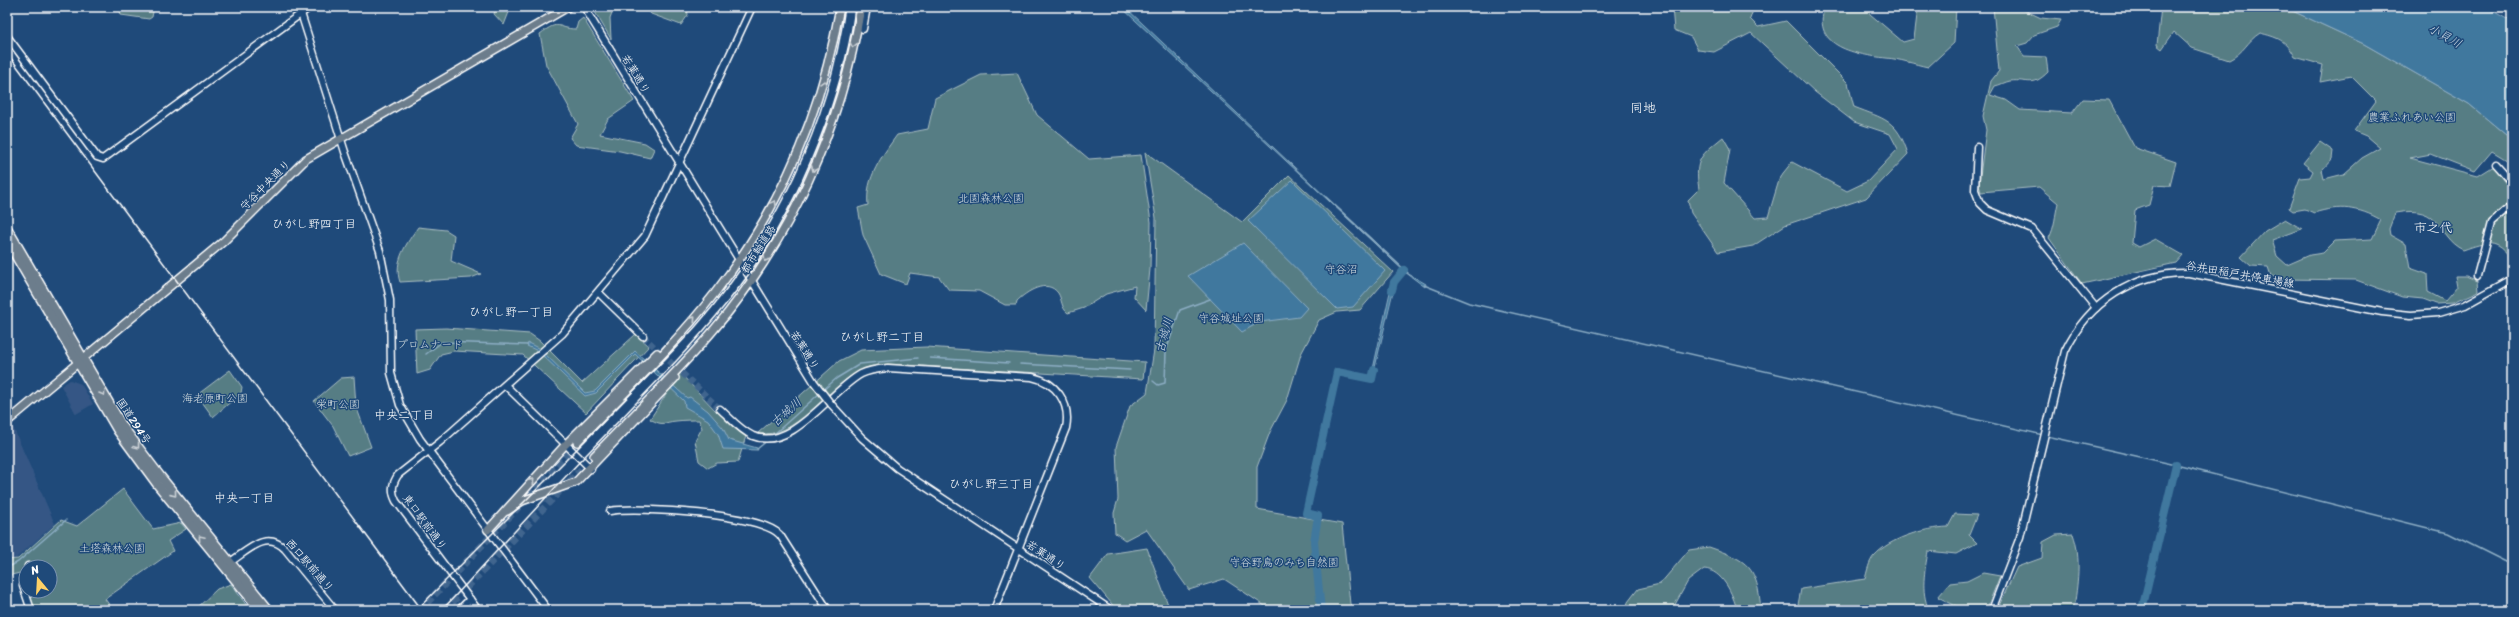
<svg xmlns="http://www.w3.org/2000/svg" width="2519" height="617" font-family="Sriracha,'Klee One',sans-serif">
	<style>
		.built { fill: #345785 }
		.green { fill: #567d84; stroke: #aabec2; fill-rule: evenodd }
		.water { fill: #41789e; stroke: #8daec5 }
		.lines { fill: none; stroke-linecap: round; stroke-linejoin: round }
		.stream { stroke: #8daec5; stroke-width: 1.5 }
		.river { stroke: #41789e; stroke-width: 8 }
		.secondary-tunnel { stroke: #41658e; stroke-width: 6; stroke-dasharray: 6 3; stroke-linecap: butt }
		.primary-tunnel { stroke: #41658e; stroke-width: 7; stroke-dasharray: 7 3.5; stroke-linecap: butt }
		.secondary-casing { stroke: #fff; stroke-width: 9 }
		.primary-casing { stroke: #fff; stroke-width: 10 }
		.highway-casing { stroke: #fff; stroke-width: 11 }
		.secondary { stroke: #1f4a7a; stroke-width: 6 }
		.primary { stroke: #6c7d8c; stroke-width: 7 }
		.highway { stroke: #6c7d8c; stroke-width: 8 }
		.rail { stroke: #fff; stroke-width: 1.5 }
		.secondary-bridge-casing { stroke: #fff; stroke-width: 9; stroke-linecap: butt }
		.secondary-bridge { stroke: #1f4a7a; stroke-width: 6 }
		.oneway { stroke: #ccd2d7 }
		.labels { text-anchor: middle; stroke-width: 3; stroke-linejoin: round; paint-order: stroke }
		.street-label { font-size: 11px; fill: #fff; stroke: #1f4a7a }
		.park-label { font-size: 11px; fill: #d5dee0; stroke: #1f4a7a }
		.water-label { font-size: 12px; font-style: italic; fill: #d0dde7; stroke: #1f4a7a }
		.neighbourhood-label { font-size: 12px; fill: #fff; stroke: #1f4a7a }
		.quarter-label { font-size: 13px; fill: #fff; stroke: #1f4a7a }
	</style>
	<rect width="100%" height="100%" fill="#1f4a7a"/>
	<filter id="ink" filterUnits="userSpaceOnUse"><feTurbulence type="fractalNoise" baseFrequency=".025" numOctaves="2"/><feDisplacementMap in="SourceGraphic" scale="8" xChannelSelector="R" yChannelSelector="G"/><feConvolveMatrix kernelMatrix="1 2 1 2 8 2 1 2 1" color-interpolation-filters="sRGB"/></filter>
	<g filter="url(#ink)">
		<g class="built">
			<path d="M70 380 81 384 93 404 76 414 61 386Z"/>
			<path d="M13 427 55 524 12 562 7 561V433Z"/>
		</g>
		<g class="green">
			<path d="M119 7H154L152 17 149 19 121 15Z"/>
			<path d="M496 7H511L504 25 494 14Z"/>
			<path d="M592 7H614L610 18 611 39Z"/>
			<path d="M687 7 688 15 681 25 651 14 646 8Z"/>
			<path d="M1672 7H1754L1750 19 1758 27 1786 21 1848 83 1854 107C1884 119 1897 119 1908 154L1866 198 1785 225 1753 246 1718 252 1691 213 1688 200 1699 189C1694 159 1701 155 1723 137L1730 149 1724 183 1755 218 1768 217 1780 177 1792 162 1847 191 1868 181 1898 149 1890 134 1854 122 1815 92 1751 33 1714 52 1698 50 1691 37 1674 30Z"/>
			<path d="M1825 7H1866L1870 14 1903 42 1914 39 1918 7H1956L1954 43 1928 67C1914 64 1900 59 1886 58 1858 55 1810 47 1825 7Z"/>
			<path d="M1993 7H2018L2041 18 2061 20 2057 27 2034 35 2027 43 2017 46 2024 56 2046 57 2048 72C2032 88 2029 79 2010 81 2005 82 2000 85 1995 86L1990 95 2006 100 2020 110 2072 113 2083 99 2109 100 2135 148 2176 162 2170 186 2154 185 2149 205 2135 210 2132 243 2139 247 2155 239 2183 255 2176 263 2082 284 2049 238C2055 227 2055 215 2058 203L2039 187 1981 192 1979 184 1986 130 1983 116 1991 81 1999 71Z"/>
			<path d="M2161 7H2284L2364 44 2469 104 2512 140V159L2510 162 2492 151 2475 171 2431 154 2410 158 2478 176 2494 166 2512 191V260C2497 238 2486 242 2463 250 2434 236 2445 204 2395 213L2389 229 2390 235 2406 244 2410 268 2427 274 2428 292 2445 301 2457 287 2455 276H2466L2478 281 2479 291 2453 303 2436 304 2423 299 2402 297 2356 280 2284 279 2271 276 2268 267 2251 266 2241 257 2265 231 2285 219 2302 229 2272 240 2277 256 2287 265 2310 255 2323 253 2335 241 2372 239 2381 220C2359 207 2339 205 2314 213L2305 209 2293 211 2289 208 2300 178 2310 177 2313 171 2303 163 2320 142 2333 151 2332 159 2322 170 2324 179 2344 174 2362 158 2380 148 2366 136 2354 131 2376 101 2351 76 2320 82 2323 65 2295 57C2287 40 2276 37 2260 33 2246 42 2245 52 2229 60L2192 48 2174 32 2162 49 2157 45Z"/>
			<path d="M583 18 634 101 608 119 600 134 645 143 654 149 650 158 620 151 576 145 570 138 578 124 546 65 540 34C561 18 556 29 576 29L578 22Z"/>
			<path d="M1017 73 1037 115 1089 159 1141 155 1151 222 1150 269 1146 310 1134 297 1135 286 1106 294 1084 308 1068 313C1061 308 1062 299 1058 293 1047 278 1026 292 1017 301L1016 305H1005L979 291 949 290 939 277 910 273 906 284 881 274 863 235 858 208 868 205C865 178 882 156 897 135L928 129 935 98 981 75Z"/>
			<path d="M1145 152 1242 222 1289 175 1393 272 1360 310 1337 312 1319 320 1301 354 1287 400 1270 432 1257 467V509L1342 524 1350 604 1356 610H1271L1224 579 1189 590 1146 529 1125 540 1115 533 1114 513 1118 499 1116 447 1130 406 1147 393 1154 350 1156 218Z"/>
			<path d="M418 227 446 230 454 235 451 261 481 274 471 278 400 282C393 261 407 243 418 227Z"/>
			<path d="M446 328 530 334 540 341 582 383 636 334 649 346 586 413 523 355 454 351 441 354 430 370 417 374 415 329Z"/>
			<path d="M926 347 1145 362 1143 379 887 364C877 365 867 366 858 372 826 388 795 441 758 433L839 361 861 350Z"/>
			<path d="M230 370 242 387 241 393 213 417 197 395Z"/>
			<path d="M680 373 716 411 746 436 738 462 717 463 708 468 699 461 695 441 702 428 699 420C692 420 684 420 676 421 663 422 664 427 650 419Z"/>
			<path d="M354 377 356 406 371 447 348 456 333 426 314 401 341 378Z"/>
			<path d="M123 489 153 529 181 523 186 529 168 541 173 551 105 599 113 610H31L20 573 7 576V560L18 559 61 520 77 526ZM26 567H50V591H26Z"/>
			<path d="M1955 514 1977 515 1969 535 1977 543 1956 554 1928 551C1925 571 1920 590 1929 610H1797L1801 589 1865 579C1867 572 1869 561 1874 556 1890 538 1924 528 1948 527Z"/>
			<path d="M2073 534C2082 559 2077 584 2074 610H1997L2017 567 2042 558 2043 542 2056 535Z"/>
			<path d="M1709 547C1749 561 1757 566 1761 610H1737C1733 594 1722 570 1704 569L1688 581 1672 610H1626L1628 602 1638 589 1660 584 1689 550Z"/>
			<path d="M1147 548 1170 610H1117L1090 578 1108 554Z"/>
			<path d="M1983 573 2000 576 1986 610H1964L1938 597 1950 583 1967 581Z"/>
			<path d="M231 584 250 610H178L196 609 217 589Z"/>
		</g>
		<g class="water">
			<path d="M1121 7H1125L1405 272 1426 284 1425 287 1405 272 1395 283 1372 380 1371 378 1392 283 1404 271Z"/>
			<path d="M2284 7H2486L2512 22V140L2469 104 2364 44Z"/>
			<path d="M1292 180 1385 271 1353 307 1337 309 1248 221Z"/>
			<path d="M1243 243 1307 308 1299 317 1260 322 1242 332 1188 276Z"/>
			<path d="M528 343 540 349 585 393 595 391 635 351 687 398 690 397 708 411 723 428 729 440 757 448 758 450 723 449 718 434 708 420 685 407 684 401 635 354 596 393 585 396 538 351 527 346Z"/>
		</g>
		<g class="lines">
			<g class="stream">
				<path d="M1326 197 1408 273"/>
				<path d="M1424 285 1469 303 2043 435"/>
				<path d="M426 354 442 342 528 345"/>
				<path d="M930 358 1009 363"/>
				<path d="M1020 364 1130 370"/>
				<path d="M1153 381 1158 385 1165 383 1166 351 1180 310 1210 299"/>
				<path d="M822 391 837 378 860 364 918 358"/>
				<path d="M773 435 820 393"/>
				<path d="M2047 436 2176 465 2448 533 2512 565"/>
				<path d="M757 449 768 440"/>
				<path d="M7 568 18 562 66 520"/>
			</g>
			<g class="river">
				<path d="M1392 290 1394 282 1404 270"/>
				<path d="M1321 610 1314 542 1318 516 1306 513 1337 372 1372 379 1374 370"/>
				<path d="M2142 610 2176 465"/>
			</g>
			<path class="secondary-tunnel" d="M643 336 720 409"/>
			<g class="primary-tunnel">
				<path d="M420 610 535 490 577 442"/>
				<path d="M445 610 594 456"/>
			</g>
			<g class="secondary-casing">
				<g id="secondary">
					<path d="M299 7 345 152 380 251 390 300 391 373 400 405 420 439 548 610"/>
					<path d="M584 7 814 382"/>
					<path d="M863 29 867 7"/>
					<path d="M7 36 97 157 103 159 310 7"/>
					<path d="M1977 147 1975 190 1980 203 1987 210 2032 229 2096 308"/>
					<path d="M2496 164 2512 182"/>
					<path d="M2477 276 2491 223 2512 205"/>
					<path d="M599 293 643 336"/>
					<path d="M505 385 591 469"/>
					<path d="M831 404 862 438 897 468 1111 610"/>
					<path d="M720 409C730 418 740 430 753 436 792 452 830 391 861 374 869 370 878 369 888 368L1032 377C1056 382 1071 403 1066 428L994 610"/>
					<path d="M610 511C638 506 763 514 780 535L828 610"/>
					<path d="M227 564C246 553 265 529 285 549L335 610"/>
					<path d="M28 567V566"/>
					<path d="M26 574 23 586 31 610"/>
					<path d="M459 610 470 599"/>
					<path d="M478 610 396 501C391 491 392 484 398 475L440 442 562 334 645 236 752 7"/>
					<path d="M1992 610 2020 537 2065 351C2088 302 2135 272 2189 273L2382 312 2411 315 2438 313 2465 305 2512 279"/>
				</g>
			</g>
			<g class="primary-casing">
				<g id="primary">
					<path d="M7 422 224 241 306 159 568 7"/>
					<path d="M577 442C624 393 674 346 715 293 781 208 822 112 840 7"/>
					<path d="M594 456C633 415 674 376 711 333 790 242 842 126 861 7"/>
					<path d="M507 511 522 501 576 482 675 378"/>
					<path d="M488 530 566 444 657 353"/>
				</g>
			</g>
			<g class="highway-casing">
				<g id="highway">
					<path d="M7 228 123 427 160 476 269 610"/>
					<path d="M7 241 118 431 157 484 260 610"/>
				</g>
			</g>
			<use href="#secondary" class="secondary"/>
			<use href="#primary" class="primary"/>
			<use href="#highway" class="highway"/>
			<g class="rail">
				<path d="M7 53 422 610"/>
				<path d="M417 610C481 543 548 480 612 413 640 384 669 356 696 326 774 237 829 124 845 7"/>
				<path d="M442 610C491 558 538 505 587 454 640 398 695 346 741 285 778 236 805 180 826 123 839 86 851 46 855 7"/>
			</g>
			<g class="secondary-bridge-casing">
				<path id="secondary-bridge" d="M814 382 831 404"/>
			</g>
			<use href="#secondary-bridge" class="secondary-bridge"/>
		</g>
		<defs><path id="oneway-chevron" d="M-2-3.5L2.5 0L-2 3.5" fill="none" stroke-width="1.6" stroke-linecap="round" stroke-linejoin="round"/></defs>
		<g class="oneway">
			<use href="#oneway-chevron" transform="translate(853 45) rotate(102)"/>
			<use href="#oneway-chevron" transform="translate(824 83) rotate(-74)"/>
			<use href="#oneway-chevron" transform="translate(814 169) rotate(113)"/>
			<use href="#oneway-chevron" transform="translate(774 203) rotate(-62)"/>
			<use href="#oneway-chevron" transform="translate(766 259) rotate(121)"/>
			<use href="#oneway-chevron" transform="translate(693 319) rotate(-48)"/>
			<use href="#oneway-chevron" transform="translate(103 393) rotate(59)"/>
			<use href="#oneway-chevron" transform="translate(137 446) rotate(53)"/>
			<use href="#oneway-chevron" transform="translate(532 481) rotate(-48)"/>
			<use href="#oneway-chevron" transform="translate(174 494) rotate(51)"/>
			<use href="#oneway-chevron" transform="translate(201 538) rotate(-130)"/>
		</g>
	</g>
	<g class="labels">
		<g class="street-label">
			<text transform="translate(636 74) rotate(59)" y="4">若葉通り</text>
			<text transform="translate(265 185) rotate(-45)" y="4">守谷中央通り</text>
			<text transform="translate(758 249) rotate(-58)" y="4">都市軸道路</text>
			<text transform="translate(2240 274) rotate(10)" y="4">谷井田稲戸井停車場線</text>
			<text transform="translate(805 350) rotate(58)" y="4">若葉通り</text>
			<text transform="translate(134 421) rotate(56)" y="4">国道294号</text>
			<text transform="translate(425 522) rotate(54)" y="4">東口駅前通り</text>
			<text transform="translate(1046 555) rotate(34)" y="4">若葉通り</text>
			<text transform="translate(310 565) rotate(49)" y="4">西口駅前通り</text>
		</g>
		<g class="park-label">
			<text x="2412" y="121">農業ふれあい公園</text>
			<text x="991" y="202">北園森林公園</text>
			<text x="1341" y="273">守谷沼</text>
			<text x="1231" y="322">守谷城址公園</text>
			<text x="430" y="348">プロムナード</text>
			<text x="215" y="402">海老原町公園</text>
			<text x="338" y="408">栄町公園</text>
			<text x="112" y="552">土塔森林公園</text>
			<text x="1284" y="566">守谷野鳥のみち自然園</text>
		</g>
		<g class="water-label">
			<text transform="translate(2445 36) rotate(29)" y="4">小貝川</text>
			<text transform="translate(1164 335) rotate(-75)" y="4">古城川</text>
			<text transform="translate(786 412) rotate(-42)" y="4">古城川</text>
		</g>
		<g class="neighbourhood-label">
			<text x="314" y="228">ひがし野四丁目</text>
			<text x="511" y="316">ひがし野一丁目</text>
			<text x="882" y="341">ひがし野二丁目</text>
			<text x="404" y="419">中央二丁目</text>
			<text x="991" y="488">ひがし野三丁目</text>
			<text x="244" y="502">中央一丁目</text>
		</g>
		<g class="quarter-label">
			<text x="1643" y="112">同地</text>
			<text x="2433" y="232">市之代</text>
		</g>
	</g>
	<rect width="2519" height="617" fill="none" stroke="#1f4a7a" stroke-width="24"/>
	<rect x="12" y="12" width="2495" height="593" fill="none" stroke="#fff" stroke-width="1.5" filter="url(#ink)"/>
	<g transform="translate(38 579) rotate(342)"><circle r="19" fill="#1f4a7a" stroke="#7992af"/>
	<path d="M0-3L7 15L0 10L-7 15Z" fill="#ffd166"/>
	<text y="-6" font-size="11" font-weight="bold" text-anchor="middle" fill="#ffffff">N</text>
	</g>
</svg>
